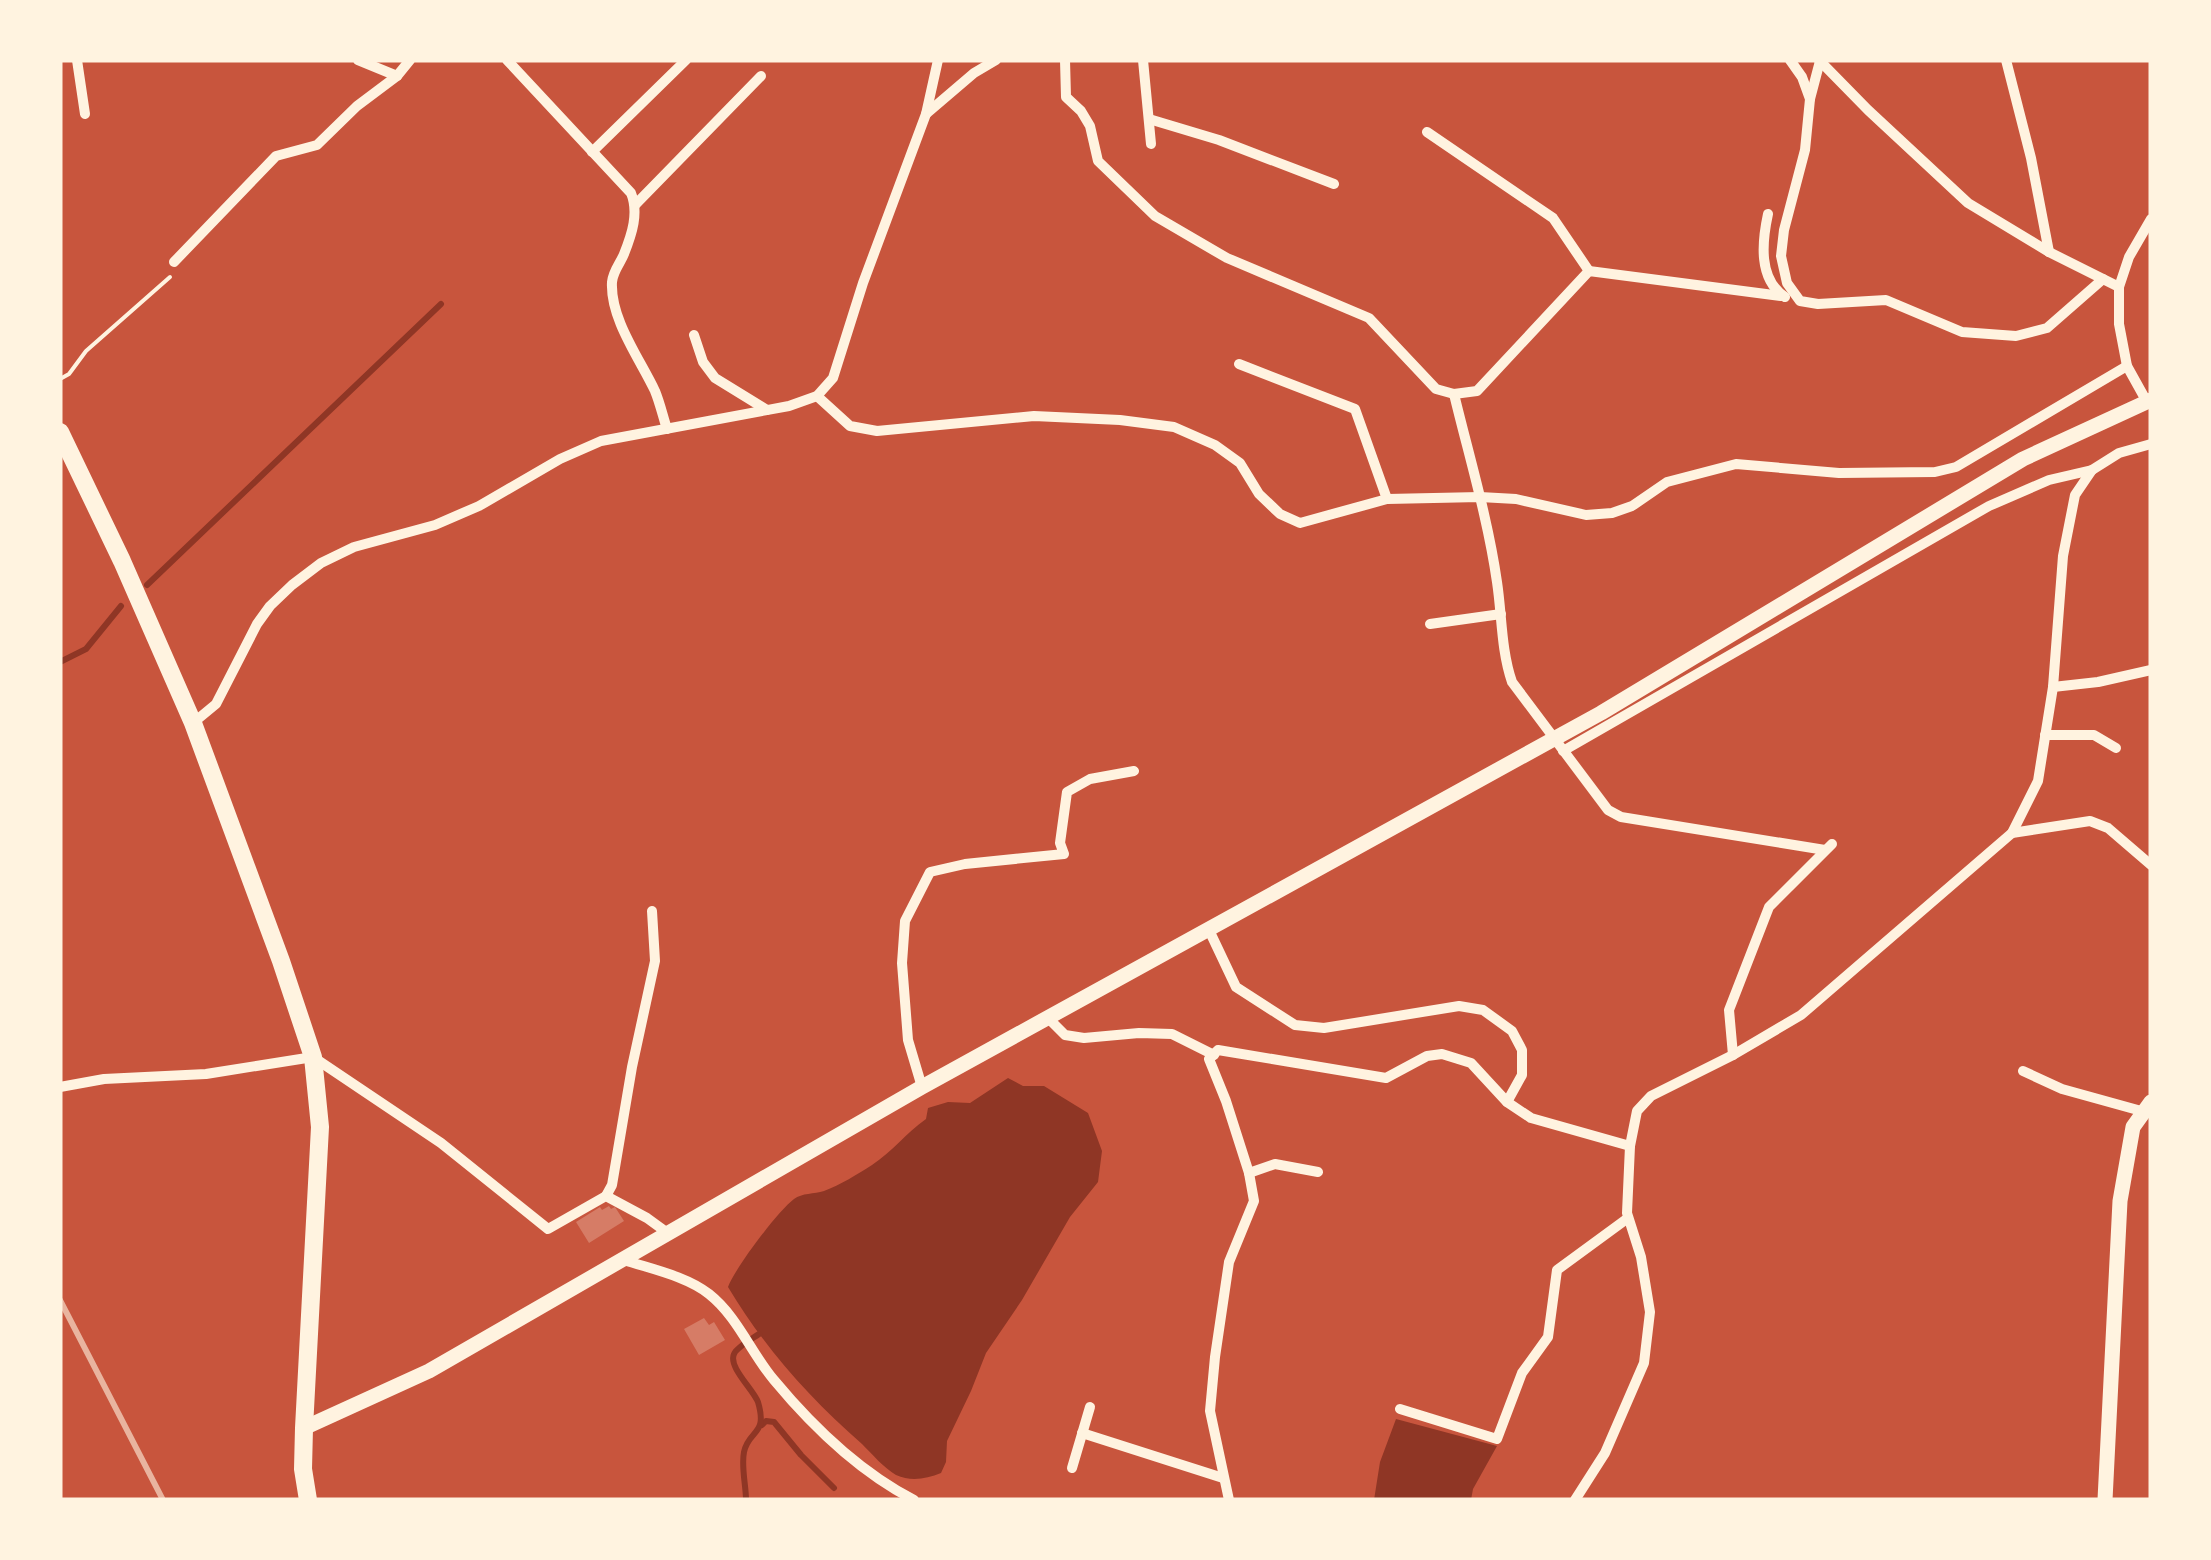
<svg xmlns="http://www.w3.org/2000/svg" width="2211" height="1560" font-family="Roboto,sans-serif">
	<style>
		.water { fill: #8f3625 }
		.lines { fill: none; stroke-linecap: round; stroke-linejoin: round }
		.stream { stroke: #8f3625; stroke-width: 6 }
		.building { fill: #d67c66 }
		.path { stroke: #fff3e0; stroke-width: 4 }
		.minor { stroke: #fff3e0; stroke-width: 10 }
		.tertiary { stroke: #fff3e0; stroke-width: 15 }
		.secondary { stroke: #fff3e0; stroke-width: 18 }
		.rail { stroke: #e9b49f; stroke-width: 6 }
	</style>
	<rect width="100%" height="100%" fill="#c8553d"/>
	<g class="water">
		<path d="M1008 1078 1023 1086H1044L1088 1113 1102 1151 1098 1182 1070 1217 1022 1300 986 1353 971 1391 947 1441 946 1462 941 1473C926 1479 911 1482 896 1475 884 1468 872 1454 862 1444 809 1398 764 1347 728 1287 735 1268 778 1211 794 1199 802 1193 814 1194 824 1191 840 1185 858 1174 872 1165 892 1152 906 1133 926 1119L928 1108 948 1102 970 1103Z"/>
		<path d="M1396 1419 1497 1446 1473 1489 1471 1500H1374L1380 1462Z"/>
	</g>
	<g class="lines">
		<g class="stream">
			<path d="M147 585 441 304"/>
			<path d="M60 662 86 649 121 606"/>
			<path d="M762 1425 766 1421 774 1422 801 1455 834 1488"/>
			<path d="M746 1500C746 1485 741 1467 744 1452 749 1429 768 1436 758 1402 753 1389 728 1367 734 1354 737 1347 752 1339 759 1334"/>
		</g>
	</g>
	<g class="building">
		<path d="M609 1206 611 1209 615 1207 624 1221 589 1243 576 1222 600 1207 602 1210Z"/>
		<path d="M704 1318 709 1325 714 1322 725 1340 699 1355 684 1329Z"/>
	</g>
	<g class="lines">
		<path class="path" d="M60 379 69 374 86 351 170 277"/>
		<g class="minor">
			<path d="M77 60 85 114"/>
			<path d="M358 60 397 76"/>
			<path d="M507 60 631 193C639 213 632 234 624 254 620 264 613 271 612 282 610 319 640 359 655 391 660 403 663 417 667 429"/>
			<path d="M1065 60 1066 97 1081 111 1090 126 1098 161 1155 216 1227 258 1369 318 1436 389 1454 394 1477 391 1589 271 1781 296"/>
			<path d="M1143 60 1151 144"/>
			<path d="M1790 60 1802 77 1810 99 1805 150 1784 230 1781 256 1787 283 1800 301 1818 304 1886 300 1962 332 2016 336 2047 328 2103 279"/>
			<path d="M1819 60 1868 110 1968 203 2049 252 2119 287"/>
			<path d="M2006 60 2031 158 2049 252"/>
			<path d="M1810 99 1820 61"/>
			<path d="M926 114 974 73 996 60"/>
			<path d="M1149 119 1219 140 1334 184"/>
			<path d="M1427 132 1553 218 1589 271"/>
			<path d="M592 152 686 60"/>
			<path d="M635 205 761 76"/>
			<path d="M1768 214C1762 242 1758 279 1785 297"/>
			<path d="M174 262 276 156 317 145 357 106 397 76 410 60"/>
			<path d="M694 335 703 362 715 378 767 410"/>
			<path d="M1239 364 1355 409 1387 499"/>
			<path d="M1454 394C1469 456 1488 519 1497 582 1502 615 1501 650 1512 682L1608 810 1621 817 1825 850"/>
			<path d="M817 396 850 426 877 431 1034 416 1120 420 1174 427 1215 445 1240 463 1259 494 1280 514 1300 523 1387 499 1480 497 1516 499 1586 515 1612 513 1632 506 1667 482 1736 464 1839 473 1935 472 1956 467 2127 366"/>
			<path d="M2147 402 2127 366 2119 324V287L2129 257 2151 219"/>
			<path d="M1430 624 1501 614"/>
			<path d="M2053 687 2098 682 2151 670"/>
			<path d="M193 723 216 704 257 624 270 606 292 585 321 563 354 547 435 525 479 506 560 459 601 441 789 406 817 396 833 378 863 283 926 114 938 60"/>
			<path d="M2045 735H2094L2116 748"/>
			<path d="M1563 751 1989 506 2049 480 2092 470"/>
			<path d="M2012 833 2090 821 2108 828 2151 865"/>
			<path d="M1209 930 1236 987 1295 1025 1324 1028 1459 1006 1483 1010 1512 1031 1522 1050V1075L1507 1102"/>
			<path d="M1048 1018 1065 1035 1084 1038 1139 1033 1172 1034 1214 1055"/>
			<path d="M1733 1055 1729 1010 1769 907 1832 844"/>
			<path d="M2023 1071 2062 1089 2145 1112"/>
			<path d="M60 1087 104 1079 206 1074 313 1057 441 1143 548 1229 606 1196 647 1218 669 1234"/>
			<path d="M922 1087 908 1040 902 963 905 921 930 872 965 864 1064 854 1060 843 1067 792 1090 779 1134 771"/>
			<path d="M1249 1173 1275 1164 1318 1172"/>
			<path d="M606 1196 612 1185 632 1067 655 961 652 911"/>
			<path d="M624 1260C651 1269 686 1276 709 1294 738 1317 751 1353 774 1380 813 1427 860 1472 914 1500"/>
			<path d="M1400 1409 1497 1439 1522 1373 1548 1337 1557 1270 1628 1218"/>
			<path d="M1082 1433 1223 1478"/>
			<path d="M1072 1468 1090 1407"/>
			<path d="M1229 1500 1210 1411 1215 1357 1229 1262 1254 1201 1249 1173 1226 1101 1209 1059 1218 1050 1386 1078 1427 1056 1442 1054 1471 1063 1507 1102 1531 1118 1630 1146"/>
			<path d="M1575 1500 1605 1453 1644 1363 1650 1312 1641 1257 1627 1213 1630 1146 1637 1111 1651 1096 1733 1055 1801 1015 2012 833 2038 781 2053 687 2063 556 2075 495 2092 470 2119 453 2151 444"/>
		</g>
		<g class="tertiary">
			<path d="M304 1428 429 1371 922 1087 1601 713 2023 459 2151 400"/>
			<path d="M2105 1500 2120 1201 2133 1127 2151 1102"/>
		</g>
		<path class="secondary" d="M60 432 122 561 193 723 281 961 313 1057 320 1127 304 1428 303 1469 308 1500"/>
		<path class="rail" d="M60 1300 163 1500"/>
	</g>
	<rect width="2211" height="1560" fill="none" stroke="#fff3e0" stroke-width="125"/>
</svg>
